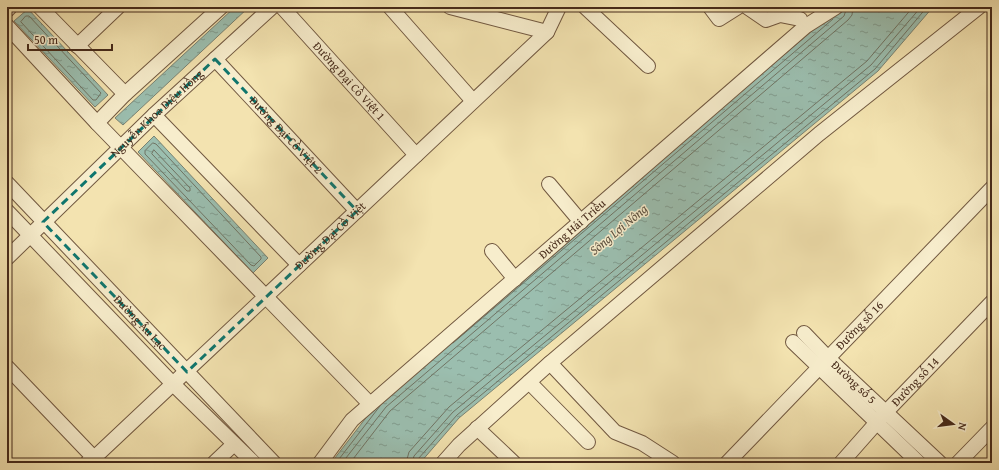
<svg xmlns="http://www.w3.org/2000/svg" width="999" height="470" font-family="'Gentium Book Plus',serif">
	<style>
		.water { fill: url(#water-ripples); stroke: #798373 }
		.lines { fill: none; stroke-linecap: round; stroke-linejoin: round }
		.shore { stroke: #707464; stroke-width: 1 }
		.minor-casing { stroke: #715840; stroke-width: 16 }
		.minor { stroke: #f7edcc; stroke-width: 14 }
		.marked { fill: none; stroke: #0f766e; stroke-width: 3; stroke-dasharray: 8 5; stroke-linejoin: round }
		.labels { text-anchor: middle; stroke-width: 3; stroke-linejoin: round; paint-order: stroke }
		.street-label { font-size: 12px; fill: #462a1a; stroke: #f7edcc }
		.water-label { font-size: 13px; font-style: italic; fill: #5b4f3f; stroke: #f7edcc }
	</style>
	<defs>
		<pattern id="water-ripples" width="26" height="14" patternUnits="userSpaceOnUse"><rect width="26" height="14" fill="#9bbeaf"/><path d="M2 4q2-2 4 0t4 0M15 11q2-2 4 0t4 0" fill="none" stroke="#809b8e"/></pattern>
	</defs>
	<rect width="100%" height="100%" fill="#f3e3b0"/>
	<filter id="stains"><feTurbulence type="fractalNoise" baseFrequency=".005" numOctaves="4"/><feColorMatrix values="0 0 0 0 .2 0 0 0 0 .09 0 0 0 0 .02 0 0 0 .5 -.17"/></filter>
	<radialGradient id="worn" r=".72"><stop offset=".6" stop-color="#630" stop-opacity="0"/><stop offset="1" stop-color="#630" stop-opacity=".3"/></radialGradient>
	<g class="water">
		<path d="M235 7H249L123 125 115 118Z"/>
		<path d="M840 7H933L878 71 459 418 420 463H331L379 401Z"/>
		<path d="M28 9 108 95 95 107 14 21Z"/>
		<path d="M154 136 268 258 253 273 138 152Z"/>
	</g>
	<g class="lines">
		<g class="shore">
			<path d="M26 16H29L101 93 96 100H93L21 22Z"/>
			<path d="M153 143 156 144 261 257V259L254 266 251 265 145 154V151Z"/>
			<path d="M154 150 190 188V191H187L152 154Z"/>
			<path d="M453 343 833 19"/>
			<path d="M336 463 380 406"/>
			<path d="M342 463 386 407 844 16 847 7"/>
			<path d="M350 463 390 411 848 20 852 15 853 7"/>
			<path d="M406 463 409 452 449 407 867 61 913 7"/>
			<path d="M412 463 414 456 453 412 871 65 921 7"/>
			<path d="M417 463 418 459 457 415 875 69 927 7"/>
		</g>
		<g class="minor-casing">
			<g id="minor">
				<path d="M40 7 125 94"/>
				<path id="s1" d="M282 7 416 155"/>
				<path d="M390 7 473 101"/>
				<path d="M450 7 547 32"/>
				<path d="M585 7 648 66"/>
				<path d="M710 7 719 19 738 7"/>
				<path d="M747 7 766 20 780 15 800 19"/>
				<path d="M7 10 10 7"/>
				<path d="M7 26 97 123 370 404"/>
				<path d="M77 46 118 7"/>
				<path id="s2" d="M215 59 357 211"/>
				<path d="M154 115 299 265"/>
				<path d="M97 123 125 94 221 7"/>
				<path id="s3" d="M7 183 274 463"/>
				<path d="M549 184 581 222"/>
				<path d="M7 211 173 384 254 463"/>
				<path d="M492 251 515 279"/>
				<path id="s4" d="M7 258 154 115 272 7"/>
				<path id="s5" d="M804 333 828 358 940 463"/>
				<path d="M793 342 919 463"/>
				<path d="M550 363 615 432 642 443 673 463"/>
				<path d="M7 367 94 458"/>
				<path d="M529 382 588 442"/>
				<path d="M477 428 514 463"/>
				<path id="s6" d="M87 463 94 458 547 32 559 7"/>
				<path d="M214 463 234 444"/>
				<path id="s7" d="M320 463 352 420 806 26 836 7"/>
				<path d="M443 463 459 445 550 363 819 134 979 7"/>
				<path id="s8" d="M727 463 992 188"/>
				<path id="s9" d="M841 463 886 412 992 302"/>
				<path d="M958 463 992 428"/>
			</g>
		</g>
		<use href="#minor" class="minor"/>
	</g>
	<path class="marked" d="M215 59 357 211 187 372 43 222Z"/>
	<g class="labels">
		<g class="street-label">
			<text dy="4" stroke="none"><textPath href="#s1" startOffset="100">Đường Đại Cồ Việt 1</textPath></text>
			<text dy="4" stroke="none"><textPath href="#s4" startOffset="208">Nguyễn Khoa Diệu Hồng</textPath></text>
			<text dy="4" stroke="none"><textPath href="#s2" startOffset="104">Đường Đại Cồ Việt 2</textPath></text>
			<text dy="4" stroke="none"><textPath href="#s7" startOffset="345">Đường Hải Triều</textPath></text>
			<text dy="4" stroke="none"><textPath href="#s6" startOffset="333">Đường Đại Cồ Việt</textPath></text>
			<text dy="4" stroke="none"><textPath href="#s3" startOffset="193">Đường Âu Lạc</textPath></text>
			<text dy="4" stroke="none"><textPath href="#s8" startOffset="191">Đường số 16</textPath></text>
			<text dy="4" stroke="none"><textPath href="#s5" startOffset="70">Đường số 5</textPath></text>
			<text dy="4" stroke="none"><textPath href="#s9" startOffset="110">Đường số 14</textPath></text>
		</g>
		<g class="water-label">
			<text transform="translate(618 229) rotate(-40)" y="5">Sông Lợi Nông</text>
		</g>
	</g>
	<rect width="999" height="470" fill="none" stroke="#f3e3b0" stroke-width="24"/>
	<rect x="8" y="8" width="983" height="454" fill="none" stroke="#462a1a" stroke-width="2"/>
	<rect x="12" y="12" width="975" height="446" fill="none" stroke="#462a1a"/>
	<g transform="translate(953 424) rotate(104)" stroke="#f7edcc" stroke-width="3" paint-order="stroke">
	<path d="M0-3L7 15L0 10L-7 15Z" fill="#462a1a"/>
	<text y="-6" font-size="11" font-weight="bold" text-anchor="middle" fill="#462a1a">N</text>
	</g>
	<path d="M28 44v6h84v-6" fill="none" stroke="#462a1a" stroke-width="2"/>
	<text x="34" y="44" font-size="12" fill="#462a1a" stroke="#f7edcc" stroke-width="3" paint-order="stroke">50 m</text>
	<rect width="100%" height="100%" filter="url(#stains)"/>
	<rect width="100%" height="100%" fill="url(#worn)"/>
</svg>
